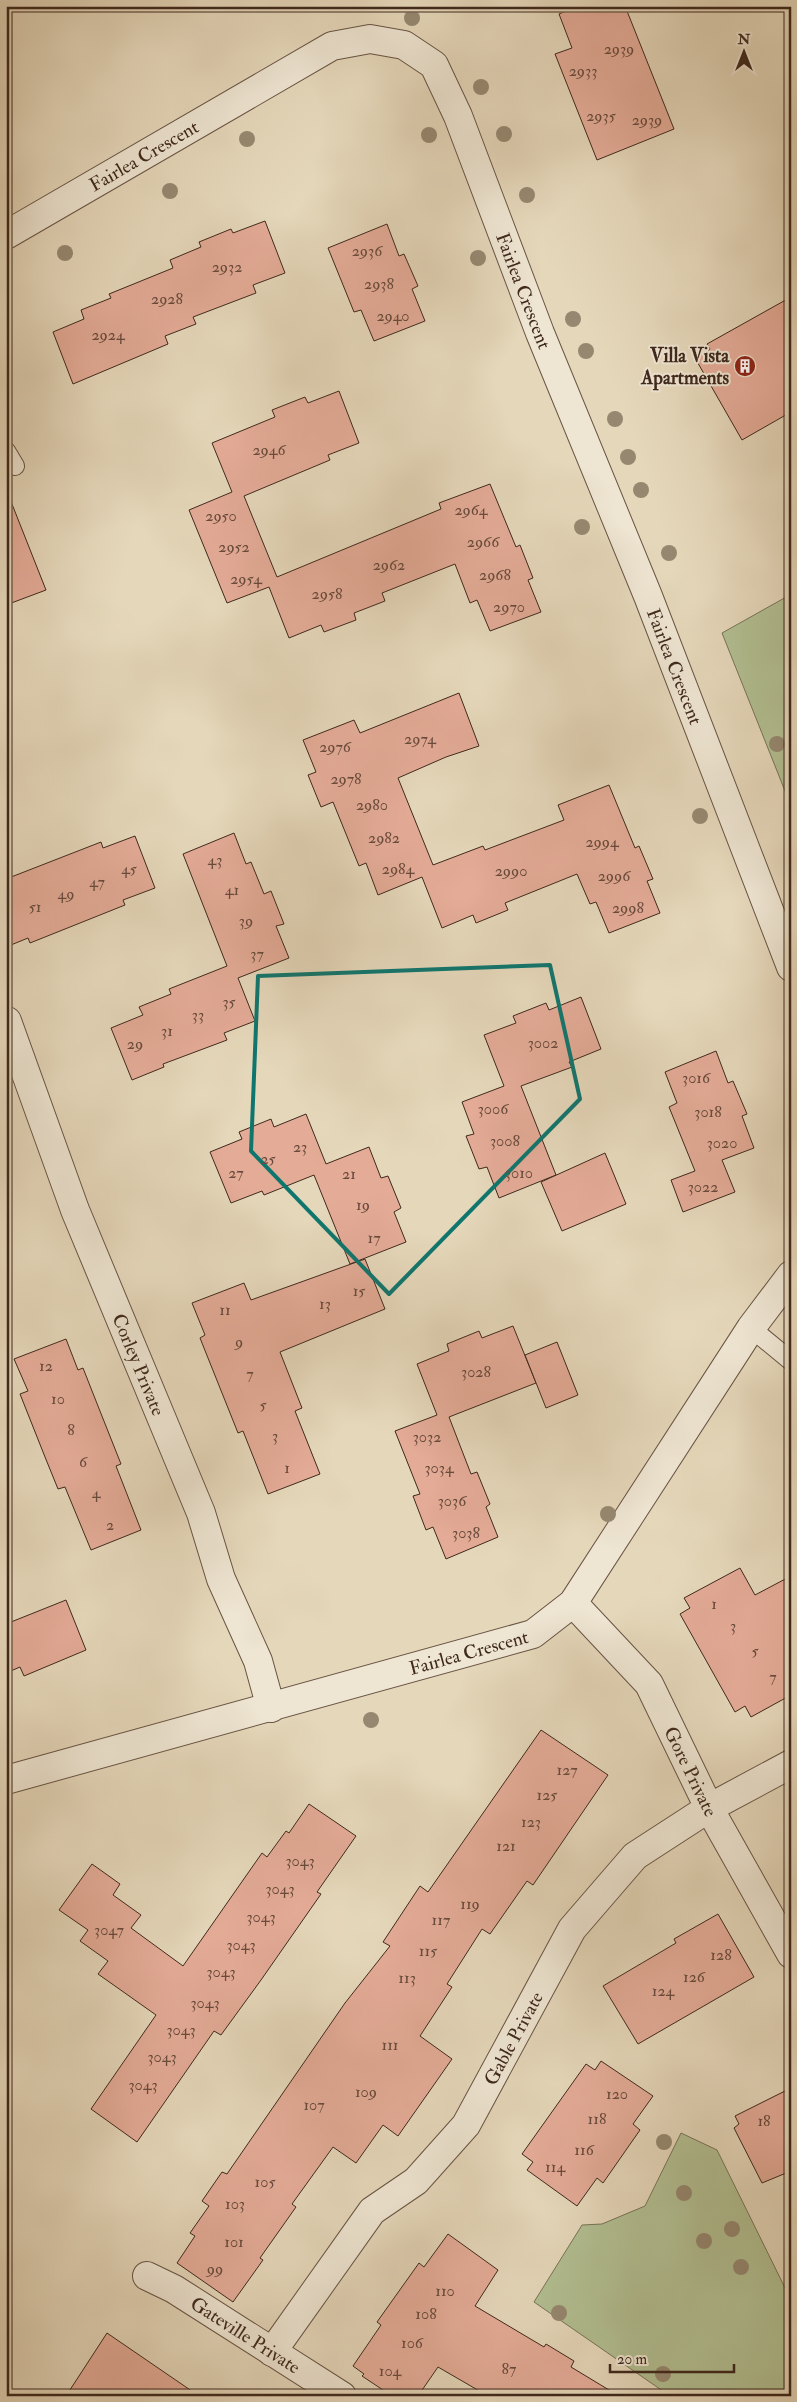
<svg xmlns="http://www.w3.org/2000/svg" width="797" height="2402" font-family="'IM FELL Double Pica',serif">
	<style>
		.green { fill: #b2bf92; stroke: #787458 }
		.building { fill: #e4ab97; stroke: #3f291d }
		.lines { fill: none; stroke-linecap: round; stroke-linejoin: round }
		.service-casing { stroke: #685444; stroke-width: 20 }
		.minor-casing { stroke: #685444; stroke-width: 30 }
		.service { stroke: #eee5d2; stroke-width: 18 }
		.minor { stroke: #eee5d2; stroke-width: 28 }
		.tree { fill: #968870 }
		.marked { fill: none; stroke: #0f766e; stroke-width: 4; stroke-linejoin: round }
		.labels { text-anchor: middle; stroke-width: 4; stroke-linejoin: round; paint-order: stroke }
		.number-label { font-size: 16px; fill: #684a3c }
		.street-label { font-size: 19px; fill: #3f291d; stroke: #eee5d2 }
		.poi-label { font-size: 19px; font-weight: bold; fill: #3f291d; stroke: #eee5d2; text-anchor: end }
	</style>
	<rect width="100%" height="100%" fill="#e5d7ba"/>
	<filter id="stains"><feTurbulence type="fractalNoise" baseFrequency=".004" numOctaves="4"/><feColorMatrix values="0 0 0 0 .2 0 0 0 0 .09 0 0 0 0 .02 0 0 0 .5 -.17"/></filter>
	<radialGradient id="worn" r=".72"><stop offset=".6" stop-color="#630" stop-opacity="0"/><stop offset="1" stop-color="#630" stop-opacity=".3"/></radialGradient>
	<g class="green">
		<path d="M791 586V806L722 633 788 596Z"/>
		<path d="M681 2133 717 2150 791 2300V2396H670L534 2302 582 2225 602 2224 645 2206Z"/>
	</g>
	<g class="building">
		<path d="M577 6H625L674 129 597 160 555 54 572 48 559 14Z"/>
		<path d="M265 221 285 273 253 285 256 293 193 317 196 324 165 336 168 344 73 384 53 332 84 319 81 310 111 298 109 294 173 268 170 260 201 247 199 242 231 229 233 233Z"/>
		<path d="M387 224 399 256 404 254 418 286 412 289 425 321 374 341 361 310 354 312 328 248Z"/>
		<path d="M791 297V412L742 440 695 358 710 349 707 344Z"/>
		<path d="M339 391 359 443 328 455 330 460 244 496 277 577 441 509 439 503 490 484 516 547 520 545 533 578 528 580 541 612 490 631 477 600 470 603 455 564 382 593 385 601 354 613 356 620 324 632 321 625 289 638 269 587 227 603 189 510 232 492 212 443 275 417 272 410 305 397 308 403Z"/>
		<path d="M8 494 46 590 6 605V495Z"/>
		<path d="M459 693 479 746 446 757 398 778 433 865 483 846 485 850 564 820 558 805 609 785 635 848 639 846 653 879 647 881 660 913 609 933 596 902 590 904 577 874 505 903 508 910 476 923 473 915 442 928 422 877 378 895 366 863 359 866 333 802 321 807 308 775 316 772 303 740 354 720 360 733Z"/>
		<path d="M234 833 246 864 251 862 264 894 271 891 284 924 276 926 289 958 238 978 255 1021 224 1033 227 1040 163 1064 164 1067 132 1080 111 1028 143 1015 139 1007 171 994 169 989 227 966 183 854Z"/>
		<path d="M135 836 155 888 123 900 125 905 30 943 28 938 6 947V879L101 842 103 848Z"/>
		<path d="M581 997 601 1049 569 1062 572 1067 521 1086 556 1175 499 1198 487 1167 479 1169 466 1136 474 1134 462 1102 504 1086 484 1035 516 1023 513 1016 546 1003 549 1010Z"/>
		<path d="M716 1051 728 1083 733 1081 747 1114 742 1116 754 1148 722 1160 735 1192 683 1212 671 1180 695 1171 669 1107 677 1103 665 1072Z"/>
		<path d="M306 1114 326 1164 369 1147 381 1178 388 1176 401 1208 394 1212 406 1242 350 1264 314 1175 264 1195 262 1191 231 1203 210 1152 242 1139 239 1132 271 1119 274 1127Z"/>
		<path d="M605 1153 626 1204 562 1231 541 1182Z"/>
		<path d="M365 1259 385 1309 280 1352 302 1408 295 1411 320 1474 268 1494 243 1431 238 1433 200 1338 205 1335 192 1303 244 1283 251 1300Z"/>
		<path d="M513 1326 536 1383 449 1417 471 1474 477 1472 490 1504 486 1507 498 1537 446 1559 433 1527 426 1530 413 1496 420 1494 395 1431 437 1415 417 1364 449 1351 447 1344 479 1331 482 1338Z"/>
		<path d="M66 1339 78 1370 83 1368 96 1401 121 1464 116 1466 141 1530 91 1550 65 1487 58 1489 45 1457 20 1394 28 1391 14 1359Z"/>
		<path d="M557 1342 578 1395 546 1408 525 1355Z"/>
		<path d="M740 1568 755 1595 791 1576V1695L751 1717 745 1706 735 1712 680 1614 690 1608 684 1598Z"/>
		<path d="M66 1600 86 1650 24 1676 20 1667 6 1673V1624Z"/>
		<path d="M541 1730 608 1775 533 1885 527 1881 490 1934 482 1929 447 1984 452 1987 420 2036 452 2059 398 2136 383 2125 356 2163 333 2147 292 2204 296 2207 260 2258 263 2260 233 2302 177 2263 195 2236 190 2233 209 2206 202 2201 222 2172 227 2174 345 2003 390 1946 383 1942 420 1886 428 1892Z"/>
		<path d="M309 1804 356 1836 317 1892 321 1894 261 1980 221 2035 214 2031 137 2142 91 2109 156 2015 98 1974 108 1961 80 1941 88 1930 59 1910 92 1864 120 1884 113 1895 141 1915 131 1928 183 1966 262 1853 267 1857 286 1831 289 1833Z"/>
		<path d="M718 1914 754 1977 638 2044 603 1986 676 1943 674 1939Z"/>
		<path d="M601 2061 653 2096 633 2124 640 2130 603 2183 597 2178 577 2206 527 2170 533 2162 522 2154 586 2064 595 2070Z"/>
		<path d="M791 2088V2171L762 2183 734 2128 739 2124 735 2116Z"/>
		<path d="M448 2234 498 2270 475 2306 544 2347 546 2344 574 2361 571 2367 619 2396H488L438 2367 418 2396H392L362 2376 364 2374 353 2366 381 2325 377 2322 419 2263 424 2267Z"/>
		<path d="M107 2333 199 2396H66Z"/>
	</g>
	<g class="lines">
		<g class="service-casing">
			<g id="service">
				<path d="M6 451 15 466"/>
				<path d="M751 1328 791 1361"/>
			</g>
		</g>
		<g class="minor-casing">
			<g id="minor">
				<path id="s1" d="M6 235 332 46 370 39 404 45 434 65 458 116 540 333 648 596 791 967"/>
				<path id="s2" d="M7 1021 75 1210 201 1513 221 1579 258 1661 271 1708"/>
				<path id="s3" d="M573 1603 649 1684 709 1808 791 1954"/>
				<path id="s4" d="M6 1780 533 1634 573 1603 751 1328 791 1275"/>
				<path id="s5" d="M147 2276 174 2289 342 2396"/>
				<path id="s6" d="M272 2352 372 2211 416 2181 466 2125 572 1929 635 1856 709 1808 791 1764"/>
			</g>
		</g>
		<use href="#service" class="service"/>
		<use href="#minor" class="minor"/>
	</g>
	<g class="tree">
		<circle cx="412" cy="18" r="8"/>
		<circle cx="481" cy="87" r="8"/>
		<circle cx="504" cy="134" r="8"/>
		<circle cx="429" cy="135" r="8"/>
		<circle cx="247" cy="139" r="8"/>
		<circle cx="170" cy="191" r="8"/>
		<circle cx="527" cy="195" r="8"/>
		<circle cx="65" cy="253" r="8"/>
		<circle cx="478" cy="258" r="8"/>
		<circle cx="573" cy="319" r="8"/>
		<circle cx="586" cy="351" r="8"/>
		<circle cx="615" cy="419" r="8"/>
		<circle cx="628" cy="457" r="8"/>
		<circle cx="641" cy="490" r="8"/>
		<circle cx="582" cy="527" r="8"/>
		<circle cx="669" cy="553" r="8"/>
		<circle cx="777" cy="744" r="8"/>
		<circle cx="700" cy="816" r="8"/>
		<circle cx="608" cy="1514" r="8"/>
		<circle cx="371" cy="1720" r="8"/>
		<circle cx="664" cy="2142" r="8"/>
		<circle cx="684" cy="2193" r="8"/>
		<circle cx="732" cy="2229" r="8"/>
		<circle cx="704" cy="2241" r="8"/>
		<circle cx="741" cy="2267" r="8"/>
		<circle cx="559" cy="2313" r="8"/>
		<circle cx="663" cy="2374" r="8"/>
	</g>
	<path class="marked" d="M550 965 580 1099 389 1294 251 1151 258 976Z"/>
	<defs>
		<g id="building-disc" transform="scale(1.125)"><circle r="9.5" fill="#8f2418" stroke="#eee5d2"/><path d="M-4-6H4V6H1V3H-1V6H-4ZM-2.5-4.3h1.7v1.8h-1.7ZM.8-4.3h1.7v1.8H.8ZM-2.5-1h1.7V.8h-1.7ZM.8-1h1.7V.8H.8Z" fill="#fff"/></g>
	</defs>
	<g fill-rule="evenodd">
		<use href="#building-disc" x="745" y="366"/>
	</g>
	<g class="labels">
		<g class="number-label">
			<text x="619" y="54">2939</text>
			<text x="583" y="76">2933</text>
			<text x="601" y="121">2935</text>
			<text x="647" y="125">2939</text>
			<text x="367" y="256">2936</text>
			<text x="227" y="272">2932</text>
			<text x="379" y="289">2938</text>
			<text x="167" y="304">2928</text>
			<text x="393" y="321">2940</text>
			<text x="108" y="340">2924</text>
			<text x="269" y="455">2946</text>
			<text x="471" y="515">2964</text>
			<text x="221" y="521">2950</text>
			<text x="483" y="547">2966</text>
			<text x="234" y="552">2952</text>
			<text x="389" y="570">2962</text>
			<text x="495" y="580">2968</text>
			<text x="246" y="584">2954</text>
			<text x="327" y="599">2958</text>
			<text x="509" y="612">2970</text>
			<text x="420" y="744">2974</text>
			<text x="335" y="752">2976</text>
			<text x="346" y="784">2978</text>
			<text x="372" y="810">2980</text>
			<text x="384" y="843">2982</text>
			<text x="602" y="847">2994</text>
			<text x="215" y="865">43</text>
			<text x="129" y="874">45</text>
			<text x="398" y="874">2984</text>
			<text x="511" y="876">2990</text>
			<text x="614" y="881">2996</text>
			<text x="97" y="887">47</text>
			<text x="232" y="895">41</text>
			<text x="66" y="899">49</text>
			<text x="35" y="912">51</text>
			<text x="628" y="913">2998</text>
			<text x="246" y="926">39</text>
			<text x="257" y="959">37</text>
			<text x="229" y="1007">35</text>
			<text x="198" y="1020">33</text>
			<text x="167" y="1036">31</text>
			<text x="543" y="1048">3002</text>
			<text x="135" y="1049">29</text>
			<text x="696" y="1083">3016</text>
			<text x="493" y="1114">3006</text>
			<text x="708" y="1117">3018</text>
			<text x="505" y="1146">3008</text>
			<text x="722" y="1148">3020</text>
			<text x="300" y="1152">23</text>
			<text x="268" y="1164">25</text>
			<text x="236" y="1178">27</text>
			<text x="519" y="1178">3010</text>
			<text x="349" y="1179">21</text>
			<text x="703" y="1192">3022</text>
			<text x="363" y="1210">19</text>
			<text x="374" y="1243">17</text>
			<text x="359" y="1296">15</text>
			<text x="325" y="1309">13</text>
			<text x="225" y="1315">11</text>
			<text x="239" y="1347">9</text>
			<text x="46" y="1371">12</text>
			<text x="476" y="1377">3028</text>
			<text x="250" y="1379">7</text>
			<text x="58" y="1404">10</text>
			<text x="263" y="1410">5</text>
			<text x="71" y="1435">8</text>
			<text x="275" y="1441">3</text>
			<text x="427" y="1442">3032</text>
			<text x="83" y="1467">6</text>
			<text x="287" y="1473">1</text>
			<text x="439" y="1473">3034</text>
			<text x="96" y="1498">4</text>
			<text x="452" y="1506">3036</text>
			<text x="110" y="1530">2</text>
			<text x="466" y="1538">3038</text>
			<text x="714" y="1609">1</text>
			<text x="733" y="1631">3</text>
			<text x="755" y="1656">5</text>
			<text x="773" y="1682">7</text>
			<text x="567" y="1775">127</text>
			<text x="547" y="1800">125</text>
			<text x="531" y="1827">123</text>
			<text x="506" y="1851">121</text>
			<text x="300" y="1866">3043</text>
			<text x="280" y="1894">3043</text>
			<text x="470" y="1909">119</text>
			<text x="261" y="1922">3043</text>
			<text x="441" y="1925">117</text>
			<text x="109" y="1935">3047</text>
			<text x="241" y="1950">3043</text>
			<text x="428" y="1956">115</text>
			<text x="721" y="1960">128</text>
			<text x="221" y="1977">3043</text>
			<text x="694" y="1982">126</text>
			<text x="407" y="1983">113</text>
			<text x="663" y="1996">124</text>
			<text x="205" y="2008">3043</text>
			<text x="181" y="2035">3043</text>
			<text x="390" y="2050">111</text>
			<text x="162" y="2062">3043</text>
			<text x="143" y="2090">3043</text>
			<text x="366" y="2097">109</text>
			<text x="617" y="2099">120</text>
			<text x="314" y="2110">107</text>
			<text x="597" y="2124">118</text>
			<text x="764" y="2126">18</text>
			<text x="584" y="2155">116</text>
			<text x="555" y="2172">114</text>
			<text x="265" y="2187">105</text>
			<text x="235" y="2209">103</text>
			<text x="234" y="2247">101</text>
			<text x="215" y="2274">99</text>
			<text x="445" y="2296">110</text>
			<text x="426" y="2319">108</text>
			<text x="412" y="2348">106</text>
			<text x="509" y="2374">87</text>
			<text x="390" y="2376">104</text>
		</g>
		<g class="street-label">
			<text dy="7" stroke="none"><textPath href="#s1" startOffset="159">Fairlea Crescent</textPath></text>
			<text dy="7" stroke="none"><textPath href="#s1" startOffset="729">Fairlea Crescent</textPath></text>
			<text dy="7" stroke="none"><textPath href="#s1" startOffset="1134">Fairlea Crescent</textPath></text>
			<text dy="7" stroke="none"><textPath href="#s2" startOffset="368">Corley Private</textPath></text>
			<text dy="7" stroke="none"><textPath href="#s4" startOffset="480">Fairlea Crescent</textPath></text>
			<text dy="7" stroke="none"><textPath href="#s3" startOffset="208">Gore Private</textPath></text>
			<text dy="7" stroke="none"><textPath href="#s6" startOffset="400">Gable Private</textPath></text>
			<text dy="7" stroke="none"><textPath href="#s5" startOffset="115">Gateville Private</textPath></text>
		</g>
		<g class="poi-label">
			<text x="729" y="362">Villa Vista<tspan x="729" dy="22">Apartments</tspan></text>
		</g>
	</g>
	<rect width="797" height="2402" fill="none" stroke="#e5d7ba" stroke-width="25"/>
	<rect x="8" y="8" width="782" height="2387" fill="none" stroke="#3f291d" stroke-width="2.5"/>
	<rect x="12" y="12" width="772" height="2377" fill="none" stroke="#3f291d"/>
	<g transform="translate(744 52)" stroke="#eee5d2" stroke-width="4" paint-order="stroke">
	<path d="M0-4L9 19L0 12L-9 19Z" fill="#3f291d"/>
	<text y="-8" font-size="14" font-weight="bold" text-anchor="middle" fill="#3f291d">N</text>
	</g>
	<path d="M610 2364v8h124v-8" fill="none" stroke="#3f291d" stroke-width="2.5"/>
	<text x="617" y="2364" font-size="15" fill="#3f291d" stroke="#eee5d2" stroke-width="4" paint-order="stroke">20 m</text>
	<rect width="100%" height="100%" filter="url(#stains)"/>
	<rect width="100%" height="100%" fill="url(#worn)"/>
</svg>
